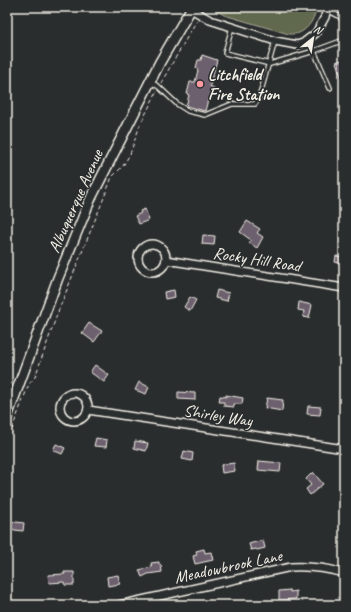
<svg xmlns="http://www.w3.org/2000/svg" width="351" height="612" font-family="Caveat,sans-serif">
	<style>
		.green { fill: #61674d; stroke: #aaac9a }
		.building { fill: #6d606e; stroke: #f4f1e8 }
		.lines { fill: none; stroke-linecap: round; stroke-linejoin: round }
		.service-casing { stroke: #f4f1e8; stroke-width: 6 }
		.minor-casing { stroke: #f4f1e8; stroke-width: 10 }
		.tertiary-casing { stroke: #f4f1e8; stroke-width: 12 }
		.path { stroke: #f4f1e8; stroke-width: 1; stroke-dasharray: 4 3; stroke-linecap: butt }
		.service { stroke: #2a2d2e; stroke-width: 3.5 }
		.minor { stroke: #2a2d2e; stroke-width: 7 }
		.tertiary { stroke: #2a2d2e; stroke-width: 9 }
		.poi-dot { fill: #ff9aa2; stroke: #2a2d2e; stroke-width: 1.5 }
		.labels { text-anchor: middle; stroke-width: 3; stroke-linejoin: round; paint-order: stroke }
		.poi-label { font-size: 17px; font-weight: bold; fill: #f4f1e8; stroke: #2a2d2e; text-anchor: start }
		.street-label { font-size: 17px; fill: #f4f1e8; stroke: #2a2d2e }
	</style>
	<rect width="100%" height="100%" fill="#2a2d2e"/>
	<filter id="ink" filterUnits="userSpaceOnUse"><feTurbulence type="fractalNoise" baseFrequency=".025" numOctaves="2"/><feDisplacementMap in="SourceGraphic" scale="8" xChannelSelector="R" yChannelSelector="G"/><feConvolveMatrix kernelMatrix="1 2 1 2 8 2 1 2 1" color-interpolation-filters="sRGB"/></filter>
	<g filter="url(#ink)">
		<path class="green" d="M215 7H317C315 17 309 29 299 33 296 34 292 34 289 34L224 15 215 10Z"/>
		<g class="building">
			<path d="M202 55 217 60 210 86 214 88 211 100H208L205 111 186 106 189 95 187 94 190 82H195L198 70 196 68 198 60H201Z"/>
			<path d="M344 59V83H343L336 62Z"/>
			<path d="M145 209 149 220 139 224 135 216 141 213 140 211Z"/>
			<path d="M247 221 260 229 257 233 263 237 257 248 249 243 251 240 240 232Z"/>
			<path d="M203 235 215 236 214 245 202 244Z"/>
			<path d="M336 256 344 257V264L335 262Z"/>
			<path d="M174 290 175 297 165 299 164 292Z"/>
			<path d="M217 290 229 293 227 301 215 298Z"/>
			<path d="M190 297 196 300 190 311 184 307Z"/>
			<path d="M299 302 312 305 309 318 303 317 304 311 298 310Z"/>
			<path d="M89 323 102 331 94 342 82 333Z"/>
			<path d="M95 365 109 375 104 382 90 372Z"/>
			<path d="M139 382 149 387 146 394 135 390Z"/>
			<path d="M178 392 195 393V400L178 399Z"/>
			<path d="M226 395 243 398 242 404H234V407L224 406V402H219L220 396 226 397Z"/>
			<path d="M267 398 283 400 282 411 265 408Z"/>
			<path d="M308 406 321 407 320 415 307 414Z"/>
			<path d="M96 438 107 440 106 447 94 446Z"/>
			<path d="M135 441 148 443 146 451 134 448Z"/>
			<path d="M56 444 65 448 62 454 53 450Z"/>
			<path d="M184 451 193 453 192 461 182 459Z"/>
			<path d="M259 461 281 463 280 472 258 470Z"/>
			<path d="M234 463 235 471 222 473 221 465Z"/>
			<path d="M313 472 323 484 310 495 306 489 311 485 306 479Z"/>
			<path d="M8 521 24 523 23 531 7 529Z"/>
			<path d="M263 540 265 548 257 550 256 549 251 550 249 544Z"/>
			<path d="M204 549 205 553 211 552 213 560 195 564 193 556 197 555 196 551Z"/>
			<path d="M159 562V565H161L162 572 148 574 142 577 139 570 152 567 151 563Z"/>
			<path d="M64 572H74V585H65L64 582 49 583 48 575 65 574Z"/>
			<path d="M118 575 120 584 108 586 107 577Z"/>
			<path d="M290 590V592L296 591V599L279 600V591Z"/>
		</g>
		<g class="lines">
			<g class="service-casing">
				<g id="service">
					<path d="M327 10 339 16 344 22"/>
					<path d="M232 27 225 53 270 64 314 51 330 88"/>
					<path d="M308 40 314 51 344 40"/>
					<path d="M151 82 159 87 177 104 188 111 205 115 232 104H255L259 98 275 41"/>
				</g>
			</g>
			<g class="minor-casing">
				<g id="minor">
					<path d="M191 9 210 20 275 41 297 45 303 43 316 33 325 17 327 7"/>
					<circle cx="152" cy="258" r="14"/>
					<path d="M166 260 344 288"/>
					<circle cx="74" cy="407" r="14"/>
					<path d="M88 410 344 449"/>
					<path d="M119 605 291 567C309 566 326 568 344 573"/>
				</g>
			</g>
			<g class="tertiary-casing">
				<path id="tertiary" d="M7 417 58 278 91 198 160 62 192 7"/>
			</g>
			<g class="path">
				<path d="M161 83 197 20"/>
				<path d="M7 442 29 384 35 377 58 312 107 190 112 177 123 166 130 154 140 125 157 91"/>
			</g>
			<use href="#service" class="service"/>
			<use href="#minor" class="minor"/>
			<use href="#tertiary" class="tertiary"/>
		</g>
	</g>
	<circle class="poi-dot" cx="200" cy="84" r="4"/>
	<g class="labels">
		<g class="poi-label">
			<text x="208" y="80">Litchfield<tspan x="208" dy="20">Fire Station</tspan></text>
		</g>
		<g class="street-label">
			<text transform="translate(75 201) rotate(-66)" y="6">Albuquerque Avenue</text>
			<text transform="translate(257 259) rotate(9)" y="6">Rocky Hill Road</text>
			<text transform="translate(218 415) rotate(9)" y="6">Shirley Way</text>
			<text transform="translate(228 566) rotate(-12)" y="6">Meadowbrook Lane</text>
		</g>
	</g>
	<rect width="351" height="612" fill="none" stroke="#2a2d2e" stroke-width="24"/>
	<rect x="12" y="12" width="327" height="588" fill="none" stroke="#f4f1e8" stroke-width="1.5" filter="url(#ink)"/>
	<g transform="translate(313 38) rotate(30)" stroke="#2a2d2e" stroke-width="3" paint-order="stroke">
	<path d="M0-3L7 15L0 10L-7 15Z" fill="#f4f1e8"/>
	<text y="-6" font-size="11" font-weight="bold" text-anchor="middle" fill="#f4f1e8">N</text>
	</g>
</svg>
